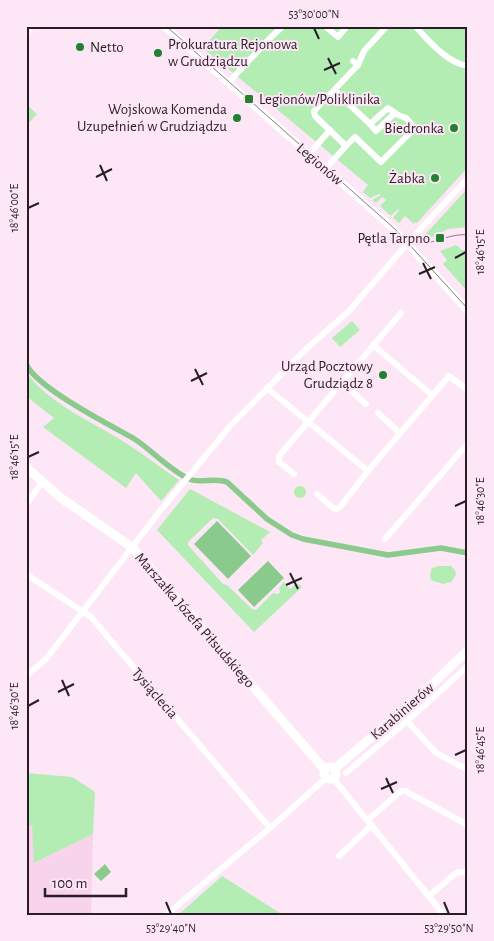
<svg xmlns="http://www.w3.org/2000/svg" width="494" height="941" font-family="'Alegreya Sans',sans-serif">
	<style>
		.built { fill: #f8d4ec }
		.green { fill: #b3edb4 }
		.water { fill: #8aca8c }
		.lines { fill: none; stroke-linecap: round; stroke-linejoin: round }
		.canal { stroke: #8aca8c; stroke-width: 5.5 }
		.minor { stroke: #fff; stroke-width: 6 }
		.tertiary { stroke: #fff; stroke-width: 8 }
		.secondary { stroke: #fff; stroke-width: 9 }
		.tram { stroke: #897983; stroke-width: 1 }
		.ticks { fill: none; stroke: #291e25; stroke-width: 2 }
		.poi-dot { fill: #248031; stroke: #fde6f5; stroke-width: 2 }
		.labels { text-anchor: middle; stroke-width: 4; stroke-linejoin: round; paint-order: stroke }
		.poi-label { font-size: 15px; fill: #291e25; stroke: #fde6f5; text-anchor: end }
		.street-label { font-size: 15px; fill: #291e25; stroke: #fde6f5 }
		.neatline { fill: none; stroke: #291e25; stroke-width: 2 }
		.ticks-label { font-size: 12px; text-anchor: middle; fill: #291e25 }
	</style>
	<rect width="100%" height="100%" fill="#fde6f5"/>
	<path class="built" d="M26 825H32L35 863 93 834 91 915H26Z"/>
	<g class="green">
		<path d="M222 26H468V167L417 223 415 222 414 224 405 216 399 223 393 218 399 210 398 209 391 216 380 206 386 200 382 197 376 203 372 200 381 195 379 194 370 198 363 192 368 185 203 48Z"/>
		<path d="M26 104 37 114 26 126Z"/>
		<path d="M468 188V227L448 229 428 239 422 238Z"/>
		<path d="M456 245 462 250 468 251V292L443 264 447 260 440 251Z"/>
		<path d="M352 321 360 330 340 347 332 338Z"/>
		<path d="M26 372C49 405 96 423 129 445 146 456 162 469 179 480L161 501 136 473 126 488 43 427 54 418 26 396Z"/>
		<circle cx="300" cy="492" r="6"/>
		<path d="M190 489 270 532 261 540 263 543 253 555 218 519 213 518 188 542V545L223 584 227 585 252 609 256 610 273 593 278 594 280 592 279 588 284 582 290 589 297 583 302 587 254 632 157 530Z"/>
		<path d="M438 566H451L455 570 456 575 451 582 443 584 431 580 430 575 432 568Z"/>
		<path d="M26 773 72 777 95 792 93 834 34 863 32 825H26Z"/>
		<path d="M222 876 283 915H178Z"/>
	</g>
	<g class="water">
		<path d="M217 521 251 556 228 579 194 544Z"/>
		<path d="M268 561 284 578 254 607 238 590Z"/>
		<path d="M105 864 111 872 101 881 94 874Z"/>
	</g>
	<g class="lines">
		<path class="canal" d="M26 364C37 388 108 424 133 438 152 450 168 469 189 479 201 484 214 477 227 482L267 519 292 535 303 539 388 555 441 548 468 553"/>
		<g class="minor">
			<path d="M325 26 338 37 347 26"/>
			<path d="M415 26C429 41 447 63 468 66"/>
			<path d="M26 33 32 26"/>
			<path d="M358 65 364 51 387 26"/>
			<path d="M228 83 269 39 283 26"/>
			<path d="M335 91 370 124 388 108 398 115 406 118 415 128 381 162 355 137 346 146"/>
			<path d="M370 124 376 131 395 113"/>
			<path d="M309 154 330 130"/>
			<path d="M325 169 346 146 315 116 314 111 358 65 353 61"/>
			<path d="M373 345 432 395"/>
			<path d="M341 382 366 404"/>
			<path d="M267 388 368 471"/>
			<path d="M378 413 400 433"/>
			<path d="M294 474 279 462V456L401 313"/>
			<path d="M317 494 333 508 337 509 340 507 368 471 449 376 462 386 468 389"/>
			<path d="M26 505 42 482"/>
			<path d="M385 539 468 443"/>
			<path d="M26 574 91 617 270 828"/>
			<path d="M26 676 46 659 160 511 231 425 305 350 348 312 414 236 468 178"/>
			<path d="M401 714 436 753 468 770"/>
			<path d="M346 773 407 721 468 666"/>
			<path d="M333 778 444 915"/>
			<path d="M368 820 401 791H405L468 825"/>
			<path d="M339 856 372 825"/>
			<path d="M429 896 456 873 461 872 468 873"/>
			<path d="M166 915 270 828 326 778"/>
		</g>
		<path class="tertiary" d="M164 26 386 222 405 241 468 311"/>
		<g class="secondary">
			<path d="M26 467 61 498 133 548 325 770"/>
			<circle cx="330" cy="773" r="6"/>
			<path d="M334 769 418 698 468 650"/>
		</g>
		<g class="tram">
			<path d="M166 26 396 230 468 309"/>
			<path d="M405 241C425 251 447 232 468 235"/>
		</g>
	</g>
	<path class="ticks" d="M314 28 319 39M328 58 336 74M324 70 340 63M100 165 107 181M96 177 112 169M28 208 39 203M455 258 466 252M423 263 431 279M419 274 435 267M195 369 203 385M191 381 207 373M28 457 39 452M455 506 466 501M290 573 298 589M286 585 302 578M62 680 69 696M58 692 74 684M28 706 39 700M455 755 466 750M386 778 393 793M381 789 397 782M166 902 171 914M444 902 449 914"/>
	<g class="poi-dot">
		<circle cx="80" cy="47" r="5"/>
		<circle cx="158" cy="53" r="5"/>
		<rect x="244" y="94" width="10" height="10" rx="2.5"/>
		<circle cx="237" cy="118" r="5"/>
		<circle cx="454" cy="128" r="5"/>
		<circle cx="435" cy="178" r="5"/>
		<rect x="435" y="233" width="10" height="10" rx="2.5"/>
		<circle cx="383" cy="375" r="5"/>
	</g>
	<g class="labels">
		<g class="poi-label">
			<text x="168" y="49" text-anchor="start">Prokuratura Rejonowa<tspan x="168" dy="17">w Grudziądzu</tspan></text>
			<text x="90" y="52" text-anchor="start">Netto</text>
			<text x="259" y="104" text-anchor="start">Legionów/Poliklinika</text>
			<text x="227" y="114">Wojskowa Komenda<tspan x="227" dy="17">Uzupełnień w Grudziądzu</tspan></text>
			<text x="444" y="133">Biedronka</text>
			<text x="425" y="183">Żabka</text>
			<text x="430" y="243">Pętla Tarpno</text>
			<text x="373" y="371">Urząd Pocztowy<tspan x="373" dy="17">Grudziądz 8</tspan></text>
		</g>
		<g class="street-label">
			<text transform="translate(320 164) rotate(41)" y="5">Legionów</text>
			<text transform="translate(195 620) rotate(49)" y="5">Marszałka Józefa Piłsudskiego</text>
			<text transform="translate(155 693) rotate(49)" y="5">Tysiąclecia</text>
			<text transform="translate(402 711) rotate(-41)" y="5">Karabinierów</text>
		</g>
	</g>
	<rect width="494" height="941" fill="none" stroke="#fde6f5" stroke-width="55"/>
	<path d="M45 888v8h81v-8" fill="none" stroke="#291e25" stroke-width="2.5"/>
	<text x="52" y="888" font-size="15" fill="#291e25" stroke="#fde6f5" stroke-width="4" paint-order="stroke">100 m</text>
	<rect x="28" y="28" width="438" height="886" class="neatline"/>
	<g class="ticks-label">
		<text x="314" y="18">53°30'00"N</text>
		<text transform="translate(14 208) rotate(-90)" y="4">18°46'00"E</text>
		<text transform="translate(480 252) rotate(-90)" y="4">18°46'15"E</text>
		<text transform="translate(14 457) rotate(-90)" y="4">18°46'15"E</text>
		<text transform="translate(480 501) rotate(-90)" y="4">18°46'30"E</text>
		<text transform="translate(14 706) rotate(-90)" y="4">18°46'30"E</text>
		<text transform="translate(480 750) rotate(-90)" y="4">18°46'45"E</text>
		<text x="171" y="932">53°29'40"N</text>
		<text x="449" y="932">53°29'50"N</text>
	</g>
</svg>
